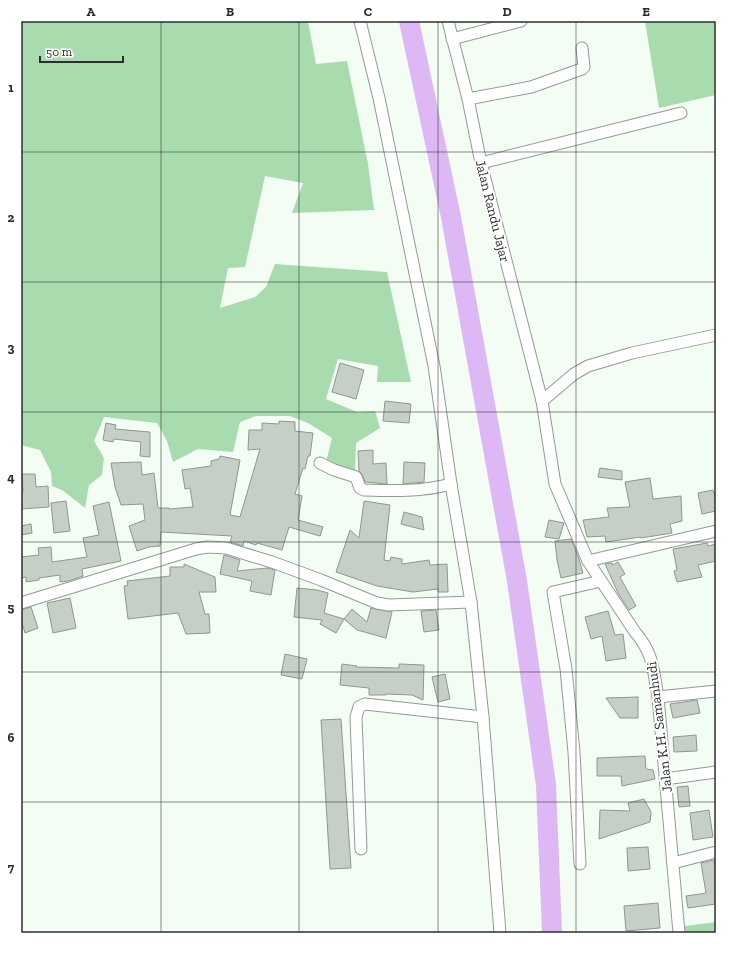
<svg xmlns="http://www.w3.org/2000/svg" width="737" height="954" font-family="'Zilla Slab',serif">
	<style>
		.green { fill: #a8dcaf }
		.lines { fill: none; stroke-linecap: round; stroke-linejoin: round }
		.river { stroke: #deb7f5; stroke-width: 20 }
		.building { fill: #c5cfc6; stroke: #8e988f }
		.minor-casing { stroke: #929b93; stroke-width: 13 }
		.minor { stroke: #fff; stroke-width: 11 }
		.grid { fill: none; stroke: #2b2f2c; stroke-width: 1; stroke-opacity: 0.55 }
		.labels { text-anchor: middle; stroke-width: 4; stroke-linejoin: round; paint-order: stroke }
		.street-label { font-size: 14px; fill: #2b2f2c; stroke: #fff }
		.neatline { fill: none; stroke: #2b2f2c; stroke-width: 1.5 }
		.grid-label { font-size: 13px; text-anchor: middle; font-weight: bold; fill: #2b2f2c }
	</style>
	<rect width="100%" height="100%" fill="#f3fdf4"/>
	<g class="green">
		<path d="M21 21H308L316 64 347 61 368 164 374 210 292 213 303 183 265 176 245 267 228 268 220 308 255 297 266 287 275 264 387 272 411 382H377L378 366 338 359 326 399 357 412 375 411 380 428 356 443 355 472 326 462 332 438 308 423 290 416H256L240 422 233 452 198 449 173 462 167 441 157 423 104 417 94 441 104 458 102 475 89 485 85 508 62 490 52 486 51 472 40 450 21 445Z"/>
		<path d="M645 21H716V95L659 108Z"/>
		<path d="M716 922V933H685V926Z"/>
	</g>
	<g class="lines">
		<path class="river" d="M409 21 451 217 517 581 546 785 552 933"/>
	</g>
	<g class="building">
		<path d="M340 363 364 370 356 399 332 392Z"/>
		<path d="M385 401 411 404 409 423 383 421Z"/>
		<path d="M279 421 295 422V431L313 433 310 456H308L305 469 303 468 295 494 302 496 298 520 323 527 320 536 289 527 282 550 257 543 256 545 244 541 243 546 230 542 232 536 161 532 160 546 149 547 137 551 129 526 145 520 143 504 121 505 115 487 111 463 141 462 142 475 154 473 158 508H169V509L193 507 190 488 185 489 182 470 211 466V461L219 459 220 456 240 460 230 515 240 517 260 449 248 450 249 430H262V423L279 424Z"/>
		<path d="M106 423 116 425 115 429 150 432V457L140 456 141 442 114 439 113 442 103 440Z"/>
		<path d="M373 450V464L386 463 387 484 365 482 362 474 359 471 358 451Z"/>
		<path d="M404 462 425 463 424 482 403 484Z"/>
		<path d="M600 468 622 471V480L598 477Z"/>
		<path d="M22 474H35L36 487 48 486 49 507 21 509V492H23Z"/>
		<path d="M650 478 653 499 681 496 682 521 670 524 672 533 641 538V537L606 542 605 536 587 537 583 520 609 517 607 508 630 507 625 482Z"/>
		<path d="M713 490 716 500V511L702 514 698 493Z"/>
		<path d="M66 501 70 531 54 533 51 503Z"/>
		<path d="M364 501 390 505 384 560 390 561 391 557 402 559V564L429 560 430 565 447 564 448 592H438V589L413 592 377 586 336 572 350 530 359 538Z"/>
		<path d="M109 502 121 561 82 569 83 576 68 581 60 582V575L39 578V580L26 582V577L21 578V557L39 555 38 548 51 547 52 562 87 557 83 538 99 535 93 506Z"/>
		<path d="M404 512 422 517 424 530 401 524Z"/>
		<path d="M549 520 564 523 559 539 545 537Z"/>
		<path d="M31 524 32 533 21 535V526Z"/>
		<path d="M571 539 579 559 583 573 561 578 557 560 555 541Z"/>
		<path d="M707 543 708 546 716 544V561L698 565 702 577 677 582 674 571 677 570 673 549Z"/>
		<path d="M224 555 240 560 237 571 267 568 275 570 271 595 250 591 252 581 220 574Z"/>
		<path d="M618 562 625 574 620 577 636 606 629 610 618 593 605 564 612 563 613 565Z"/>
		<path d="M184 564 215 577 216 592H199L205 614H209L210 633 186 634 178 613 128 619 124 586 128 585 127 581 170 576V567H184Z"/>
		<path d="M297 588 317 590 328 593 324 613 344 619 336 633 320 624 322 620 294 617Z"/>
		<path d="M70 598 76 628 53 633 47 603Z"/>
		<path d="M31 607 38 628 25 633 21 620V610Z"/>
		<path d="M371 608 392 612 386 638 357 630 344 619 352 609 367 622Z"/>
		<path d="M436 610 439 630 424 632 421 611Z"/>
		<path d="M608 611 615 635 623 634 626 658 606 661 602 636 591 639 585 617Z"/>
		<path d="M285 654 307 659 302 679 281 675Z"/>
		<path d="M342 664 357 666 356 667 399 668V664L424 665 423 700 412 695 386 694V695H369V688L340 685Z"/>
		<path d="M445 674 450 699 438 702 432 677Z"/>
		<path d="M638 697V718H620L606 698Z"/>
		<path d="M697 700 700 713 673 718 670 704Z"/>
		<path d="M341 719 351 868 330 869 321 720Z"/>
		<path d="M696 735 697 751 674 752 673 737Z"/>
		<path d="M645 756 646 769 653 770 655 779 622 786 621 776H597V758Z"/>
		<path d="M688 786 690 806 679 807 677 787Z"/>
		<path d="M644 799 651 812 650 822 599 839 600 810 630 811 628 803Z"/>
		<path d="M709 810 713 837 693 840 690 813Z"/>
		<path d="M648 847 650 869 628 871 627 848Z"/>
		<path d="M714 860 716 880V904L688 908 686 896 706 893 701 863Z"/>
		<path d="M658 903 660 928 626 931 624 906Z"/>
	</g>
	<g class="lines">
		<g class="minor-casing">
			<g id="minor">
				<path d="M360 21 379 98 434 366 451 484 471 602 483 717 500 933"/>
				<path d="M448 21 468 99 481 163 542 401 555 484 588 561 635 632C654 654 653 670 658 697L679 933"/>
				<path d="M452 39 521 21"/>
				<path d="M468 99 531 87 582 69 584 67 582 48"/>
				<path d="M481 163 681 113"/>
				<path d="M542 401 574 374 588 366 632 353 716 335"/>
				<path d="M320 463 334 470 356 477 360 488 364 490C394 491 421 492 451 484"/>
				<path d="M588 561 716 531"/>
				<path d="M21 603 196 549 208 547 226 548 272 562 321 580 377 603 389 605 471 602"/>
				<path d="M658 697 716 691"/>
				<path d="M665 779 716 772"/>
				<path d="M361 849 356 717 359 707 365 704 483 717"/>
				<path d="M673 863 716 852"/>
				<path d="M580 864 574 752 566 669 553 592 601 581"/>
			</g>
		</g>
		<use href="#minor" class="minor"/>
	</g>
	<path class="grid" d="M161 21V933M299 21V933M438 21V933M576 21V933M21 152H716M21 282H716M21 412H716M21 542H716M21 672H716M21 802H716"/>
	<g class="labels">
		<g class="street-label">
			<text transform="translate(493 211) rotate(76)" y="5">Jalan Randu Jajar</text>
			<text transform="translate(659 727) rotate(-97)" y="5">Jalan K.H. Samanhudi</text>
		</g>
	</g>
	<rect width="737" height="954" fill="none" stroke="#ffffff" stroke-width="44"/>
	<path d="M40 56v6h83v-6" fill="none" stroke="#2b2f2c" stroke-width="2"/>
	<text x="46" y="56" font-size="12" fill="#2b2f2c" stroke="#ffffff" stroke-width="3" paint-order="stroke">50 m</text>
	<rect x="22" y="22" width="693" height="910" class="neatline"/>
	<g class="grid-label">
		<text x="91" y="16">A</text>
		<text x="230" y="16">B</text>
		<text x="368" y="16">C</text>
		<text x="507" y="16">D</text>
		<text x="646" y="16">E</text>
		<text x="11" y="92">1</text>
		<text x="11" y="222">2</text>
		<text x="11" y="352">3</text>
		<text x="11" y="482">4</text>
		<text x="11" y="612">5</text>
		<text x="11" y="742">6</text>
		<text x="11" y="872">7</text>
	</g>
</svg>
